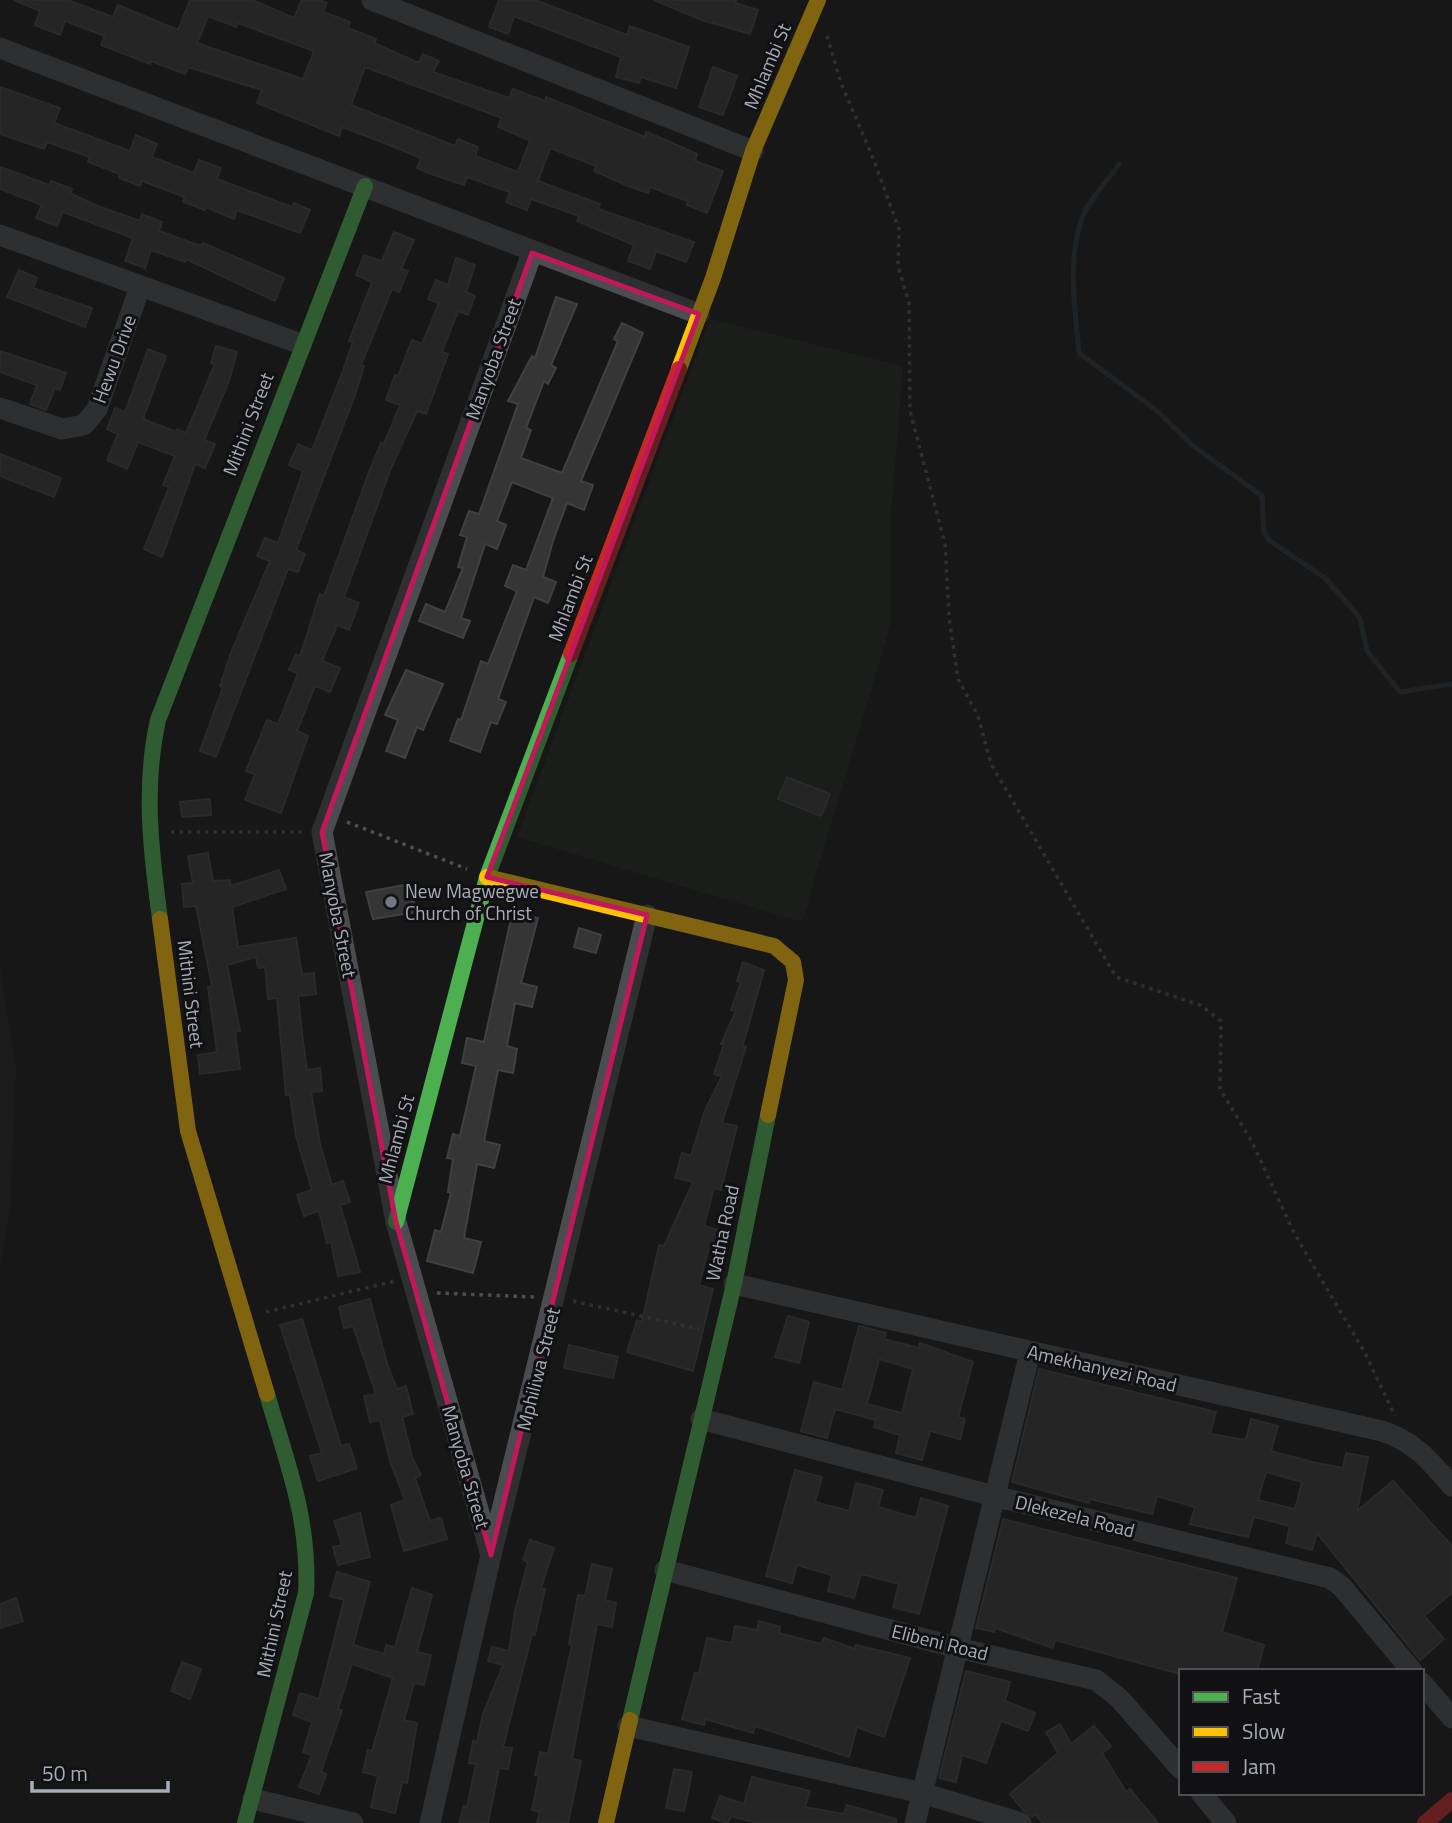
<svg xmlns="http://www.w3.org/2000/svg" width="1452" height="1823" font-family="'Titillium Web',sans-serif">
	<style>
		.built { fill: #212123 }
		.green { fill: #1d241e }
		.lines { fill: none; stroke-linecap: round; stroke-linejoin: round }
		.stream { stroke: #2a3239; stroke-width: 5 }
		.building { fill: #353536; stroke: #3f4043; stroke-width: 2; fill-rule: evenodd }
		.path { stroke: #4d4e52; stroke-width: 3.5; stroke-dasharray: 3.5 5; stroke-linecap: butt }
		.street { stroke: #4b4c50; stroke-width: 21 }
		.fast { stroke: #4caf50; stroke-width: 16 }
		.slow { stroke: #ffc107; stroke-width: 16 }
		.jam { stroke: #c62828; stroke-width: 16 }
		.marked { fill: none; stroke: #c2185b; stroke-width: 5; stroke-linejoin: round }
		.poi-dot { fill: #757880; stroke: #111113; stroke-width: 2.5 }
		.labels { text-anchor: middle; stroke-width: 6; stroke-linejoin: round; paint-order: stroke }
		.street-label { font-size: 19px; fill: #a8adb8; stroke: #111113 }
		.poi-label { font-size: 19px; fill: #a8adb8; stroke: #111113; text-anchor: start }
	</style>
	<rect width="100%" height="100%" fill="#171717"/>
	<path class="built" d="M0 966 16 1070 10 1208 0 1266Z"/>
	<path class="green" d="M710 319 903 366 891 516 890 626 802 922 517 837Z"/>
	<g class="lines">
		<path class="stream" d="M1119 164C1108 181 1089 199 1082 218 1067 261 1075 308 1079 353L1156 410 1192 445 1262 496 1264 532 1270 541 1325 578 1360 618 1367 651 1400 692 1452 684"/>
	</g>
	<g class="building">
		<path d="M14 0H67L113 17 118 5 178 30 190 0H252L294 18 302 0H319L327 3 323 12 350 22 348 28 376 39 374 43 419 63 423 54 439 61 433 72 509 98 513 89 545 101 546 97 645 137 646 132 668 141 697 154 695 161 723 171 707 213 687 205 688 201 650 187 648 193 626 185 594 171 596 166 550 148 538 181 600 204 598 209 694 242 686 262 656 251 650 269 628 261 634 245 577 221 579 216 531 199 527 210 506 202 510 192 467 177 464 185 434 175 417 168 421 158 387 144 342 127 339 136 257 103 262 90 188 67 185 74 151 61 150 64 101 45 105 36 65 21 60 35 35 25 40 11ZM208 16 236 27 238 23 314 51 303 79 197 43ZM365 67 502 118 498 127 530 140 518 172 475 156 478 147 458 139 455 146 351 105Z"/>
		<path d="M499 0H535L627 35 630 26 689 47 676 88 641 77 639 83 616 77 621 57 514 16 508 34 489 27Z"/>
		<path d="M654 0H736L735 3 758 10 750 34 702 20Z"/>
		<path d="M713 67 737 76 723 115 699 107Z"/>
		<path d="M0 87 60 108 54 123 130 151 136 135 157 144 152 157 194 173 199 160 221 168 217 179 292 207 294 203 310 210 300 233 237 210 234 219 206 207 205 210 183 202 185 197 142 181 140 186 119 178 120 174 88 162 90 157 47 142 44 149 0 134Z"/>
		<path d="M0 167 49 185 51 181 72 189 70 193 95 205 140 221 142 214 162 222 159 231 201 246 203 243 284 278 275 301 186 259 185 262 151 250 145 268 125 261 133 238 63 212 57 226 36 218 42 205 0 189Z"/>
		<path d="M394 232 414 240 401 269 408 271 399 292 392 289 361 365 364 366 355 395 296 550 305 554 298 572 288 569 216 757 200 751 223 687 220 686 232 650 270 561 257 556 265 538 278 543 303 471 289 465 298 444 312 450 341 376 353 342 349 341 372 282 356 275 364 255 382 261Z"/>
		<path d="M456 258 475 265 466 292 475 296 468 315 458 311 442 352 448 354 426 414 417 411 391 468 344 597 359 603 349 630 337 625 322 661 340 668 330 692 315 686 297 731 308 736 281 813 245 800 255 774 246 771 267 720 278 724 298 673 289 670 296 654 300 656 320 594 324 596 369 472 381 443 384 444 400 405 386 400 395 375 398 376 412 340 422 344 439 303 428 299 436 280 448 285Z"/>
		<path d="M19 270 37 278 33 288 92 308 85 327 7 297Z"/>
		<path d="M556 297 577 304 551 365 556 368 548 384 544 381 526 428 531 430 521 458 562 473 618 341 614 339 622 323 643 333 581 481 593 485 584 510 567 503 553 541 543 577 556 582 548 603 534 597 498 699 506 702 497 724 491 722 480 752 450 741 458 719 461 720 481 661 488 664 517 591 505 586 513 565 526 570 553 498 512 482 497 521 506 525 497 549 485 544 461 618 470 621 463 638 419 621 426 604 445 612 463 568 458 567 467 537 460 535 469 511 479 514 518 404 508 401 532 356 535 358Z"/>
		<path d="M216 346 237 352 229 381 204 440 215 444 205 468 195 464 162 557 144 549 169 487 163 485 175 456 138 442 127 469 107 460 118 434 107 429 115 408 125 412 148 349 166 356 143 419 176 432 177 429 186 433 215 364 211 363Z"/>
		<path d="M0 351 66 373 60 390 55 388 46 410 30 404 37 385 0 372Z"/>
		<path d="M0 454 61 478 54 497 0 476Z"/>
		<path d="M406 670 443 684 423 730 417 727 405 758 386 751 398 720 385 715Z"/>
		<path d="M787 777 830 794 821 816 778 799Z"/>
		<path d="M210 799 211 815 182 817 180 802Z"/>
		<path d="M208 853 213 881 230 880 231 886 279 870 286 889 232 907 238 947 296 938 302 974 314 973 316 994 298 996 303 1042 307 1070 320 1068 322 1091 311 1092 320 1144 332 1185 343 1181 350 1202 340 1205 360 1272 338 1276 331 1242 327 1243 319 1211 304 1216 297 1195 312 1190 296 1136 290 1095H286L277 998 268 999 265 967 258 968 256 957 227 965 240 1031 235 1032 240 1069 200 1074 198 1055 217 1052 208 987 212 986 196 906 184 907 182 884 193 883 188 856Z"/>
		<path d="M410 884 416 912 373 919 366 892Z"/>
		<path d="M512 914 538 918 521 983 537 987 532 1007 515 1003 507 1046 517 1049 513 1073 498 1070 484 1141 500 1145 494 1168 477 1164 464 1238 481 1242 473 1273 427 1261 435 1230 441 1232 451 1193 448 1192 453 1159 447 1158 453 1134 460 1136 476 1066 462 1063 467 1038 484 1042Z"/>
		<path d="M579 928 601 935 596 953 574 947Z"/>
		<path d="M743 962 764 970 743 1045 746 1047 722 1123 737 1126 721 1190 714 1188 704 1226 719 1230 713 1253 708 1251 699 1285 713 1289 693 1371 627 1352 637 1320 642 1322 659 1245 664 1246 693 1182 675 1178 682 1153 691 1156 705 1110 722 1076 714 1074 724 1044H721L736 1011 731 1010 741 982 737 981Z"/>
		<path d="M370 1299 387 1364 397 1389 406 1386 413 1414 402 1417 412 1457 421 1475 415 1478 430 1521 441 1518 447 1539 404 1551 391 1505 405 1500 390 1461 380 1420 370 1422 364 1396 376 1394 353 1326 344 1328 339 1307Z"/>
		<path d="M788 1316 809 1322 799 1363 775 1357Z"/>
		<path d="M302 1319 341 1446 349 1444 357 1468 318 1481 310 1456 322 1453 280 1325Z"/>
		<path d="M859 1326 886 1333 884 1339 919 1348 920 1343 973 1362 958 1417 965 1419 960 1439 930 1431 922 1460 896 1453 900 1435 874 1427 876 1420 835 1409 827 1438 801 1431 814 1382 842 1390ZM879 1359 913 1369 902 1413 867 1404Z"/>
		<path d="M569 1345 618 1357 613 1378 564 1368Z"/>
		<path d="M1039 1369 1216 1412 1210 1434 1246 1440 1251 1419 1278 1426 1271 1451 1312 1462 1343 1468 1346 1453 1368 1457 1357 1511 1393 1481 1452 1546V1593L1424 1616 1444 1639 1420 1660 1317 1533 1312 1550 1286 1543 1290 1526 1254 1517 1248 1537 1190 1524 1195 1507 1157 1496 1152 1514 1090 1499 1089 1503 1012 1482ZM1266 1472 1302 1482 1295 1509 1258 1500Z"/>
		<path d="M795 1470 822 1477 815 1502 849 1511 856 1483 883 1490 878 1507 916 1518 921 1498 948 1506 919 1614 893 1607 899 1584 861 1574 854 1598 828 1591 832 1575 797 1565 792 1583 766 1576Z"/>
		<path d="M360 1513 370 1557 338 1565 333 1547 342 1545 334 1521Z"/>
		<path d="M1003 1519 1237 1578 1222 1632 1264 1645 1257 1671H1181L1180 1674 1055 1640 1053 1648 995 1628 994 1632 976 1628Z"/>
		<path d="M530 1540 554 1548 541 1588 545 1589 535 1635 532 1634 503 1747 512 1748 508 1769 499 1768 488 1823H459L464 1806 467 1807 476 1764 469 1763 473 1741 477 1742 483 1714 503 1665 488 1661 492 1647 509 1651 515 1611 528 1562 523 1560Z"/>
		<path d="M592 1564 612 1569 605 1600 616 1603 612 1627 597 1624 572 1759 581 1761 568 1823H537L540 1812 532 1810 539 1776 535 1775 540 1752 548 1754 572 1645 569 1644 578 1595 585 1596Z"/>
		<path d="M337 1572 370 1582 353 1645 384 1654 386 1645 395 1647 412 1588 432 1595 417 1652 431 1655 424 1685 414 1683 404 1720 417 1723 407 1783 402 1782 395 1813 371 1807 378 1776 363 1772 368 1750 372 1751 393 1678 352 1664 338 1709 342 1710 321 1772 326 1774 319 1794 299 1787 312 1755 303 1752 312 1722 293 1715 300 1693 319 1699 344 1600 330 1596Z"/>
		<path d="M16 1598 23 1621 0 1628V1604Z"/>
		<path d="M759 1621 780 1627 779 1633 821 1644 824 1638 855 1649 856 1645 910 1658 884 1737 857 1727 849 1757 755 1726 753 1733 705 1719 704 1725 682 1719 695 1673 699 1674 707 1638 732 1643 735 1626 757 1630Z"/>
		<path d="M182 1662 201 1669 190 1699 171 1691Z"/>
		<path d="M966 1671 1010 1682 1005 1701 1035 1713 1028 1731 1001 1721 986 1763 962 1755 956 1782 939 1778Z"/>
		<path d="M1060 1724 1071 1744 1094 1726 1111 1746 1102 1753 1126 1792 1130 1789 1158 1823H1043L1035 1814 1032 1817 1023 1810 1010 1794 1058 1753 1046 1732Z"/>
		<path d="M674 1769 692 1772 684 1811 666 1808Z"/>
		<path d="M752 1777 810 1791 805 1807 844 1814 847 1805 896 1819V1823H756L731 1816 728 1823 712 1818 720 1796 744 1804Z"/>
	</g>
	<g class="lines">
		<g class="path">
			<path d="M827 36 841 83 873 158 899 229 898 266 909 303 910 411 945 544 949 617 958 679 978 716 991 764 1116 977 1200 1005 1221 1021 1220 1089 1252 1142 1294 1233 1365 1353 1395 1416"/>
			<path d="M347 822 467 869"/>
			<path d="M171 832H304"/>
			<path d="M437 1293 534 1297"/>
			<path d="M573 1301 699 1329"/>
			<path d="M266 1312 395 1281"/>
		</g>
		<g class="street">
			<path d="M372 0 753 151"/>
			<path d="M0 48 699 314"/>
			<path d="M0 235 301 344"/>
			<path d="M0 408 62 429 84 425 97 409 140 287"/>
			<path d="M734 1284 1382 1431C1415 1442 1430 1461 1452 1486"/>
			<path d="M701 1419 994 1496 1330 1578 1342 1587 1412 1671"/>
			<path d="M491 1555 396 1222 322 832 532 253"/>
			<path d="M665 1570 958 1648 1096 1680 1119 1698 1181 1769"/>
			<path d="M1422 1683 1452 1718"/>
			<path d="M628 1726 922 1793 1021 1823"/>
			<path d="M1201 1793 1226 1823"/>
			<path d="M253 1799 353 1823"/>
			<path d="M430 1823 491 1555 647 915"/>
			<path d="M915 1823 1030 1352"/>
		</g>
		<g class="fast">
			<path d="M160 919C151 852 143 787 158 720L365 186"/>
			<path d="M396 1222 487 877 571 654"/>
			<path d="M630 1720 734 1284 768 1115"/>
			<path d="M245 1823 306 1593C310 1520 287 1463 267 1394"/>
		</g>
		<g class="slow">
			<path d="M679 369 713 278 753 151 818 0"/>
			<path d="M487 877 774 946 793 962 796 980 768 1115"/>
			<path d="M160 919 188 1131 267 1394"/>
			<path d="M606 1823 630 1720"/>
		</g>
		<g class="jam">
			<path d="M571 654 679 369"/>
			<path d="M1425 1823 1452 1800"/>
		</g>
	</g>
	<path d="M0 0H1452V1823H0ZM532 253 699 314 487 877 647 915 491 1555 396 1222 322 832Z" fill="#171717" fill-opacity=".55" fill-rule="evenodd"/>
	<path class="marked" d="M532 253 699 314 487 877 647 915 491 1555 396 1222 322 832Z"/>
	<circle class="poi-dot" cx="391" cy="902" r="7"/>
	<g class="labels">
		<g class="street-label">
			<text transform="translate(767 66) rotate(-67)" y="7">Mhlambi St</text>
			<text transform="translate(114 359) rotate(-70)" y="7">Hewu Drive</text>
			<text transform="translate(493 359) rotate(-70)" y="7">Manyoba Street</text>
			<text transform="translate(248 424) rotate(-69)" y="7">Mithini Street</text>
			<text transform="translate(570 598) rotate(-69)" y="7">Mhlambi St</text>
			<text transform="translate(338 915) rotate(79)" y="7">Manyoba Street</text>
			<text transform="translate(191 994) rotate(83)" y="7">Mithini Street</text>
			<text transform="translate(396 1139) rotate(-75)" y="7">Mhlambi St</text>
			<text transform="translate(722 1233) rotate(-78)" y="7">Watha Road</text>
			<text transform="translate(1102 1368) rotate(13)" y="7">Amekhanyezi Road</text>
			<text transform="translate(538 1369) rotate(-76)" y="7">Mphiliwa Street</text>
			<text transform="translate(466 1467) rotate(74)" y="7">Manyoba Street</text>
			<text transform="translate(1075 1516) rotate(14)" y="7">Dlekezela Road</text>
			<text transform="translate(274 1624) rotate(-78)" y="7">Mithini Street</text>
			<text transform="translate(940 1642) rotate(14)" y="7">Elibeni Road</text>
		</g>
		<g class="poi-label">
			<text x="405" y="898">New Magwegwe<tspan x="405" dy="22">Church of Christ</tspan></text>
		</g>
	</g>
	<rect x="1179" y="1669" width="245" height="126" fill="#111113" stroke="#4d4f55" stroke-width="2"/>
	<rect x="1193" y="1692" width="35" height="10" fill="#4caf50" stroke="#4d4f55" stroke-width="2"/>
	<text x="1242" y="1704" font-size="21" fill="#a8adb8">Fast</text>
	<rect x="1193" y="1727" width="35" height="10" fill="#ffc107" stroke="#4d4f55" stroke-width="2"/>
	<text x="1242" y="1739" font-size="21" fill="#a8adb8">Slow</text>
	<rect x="1193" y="1762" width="35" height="10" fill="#c62828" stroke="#4d4f55" stroke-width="2"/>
	<text x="1242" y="1774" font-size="21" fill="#a8adb8">Jam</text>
	<path d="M32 1781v10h136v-10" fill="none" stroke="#a8adb8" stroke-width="3.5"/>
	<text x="42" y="1781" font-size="21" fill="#a8adb8" stroke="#111113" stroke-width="5" paint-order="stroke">50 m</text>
</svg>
